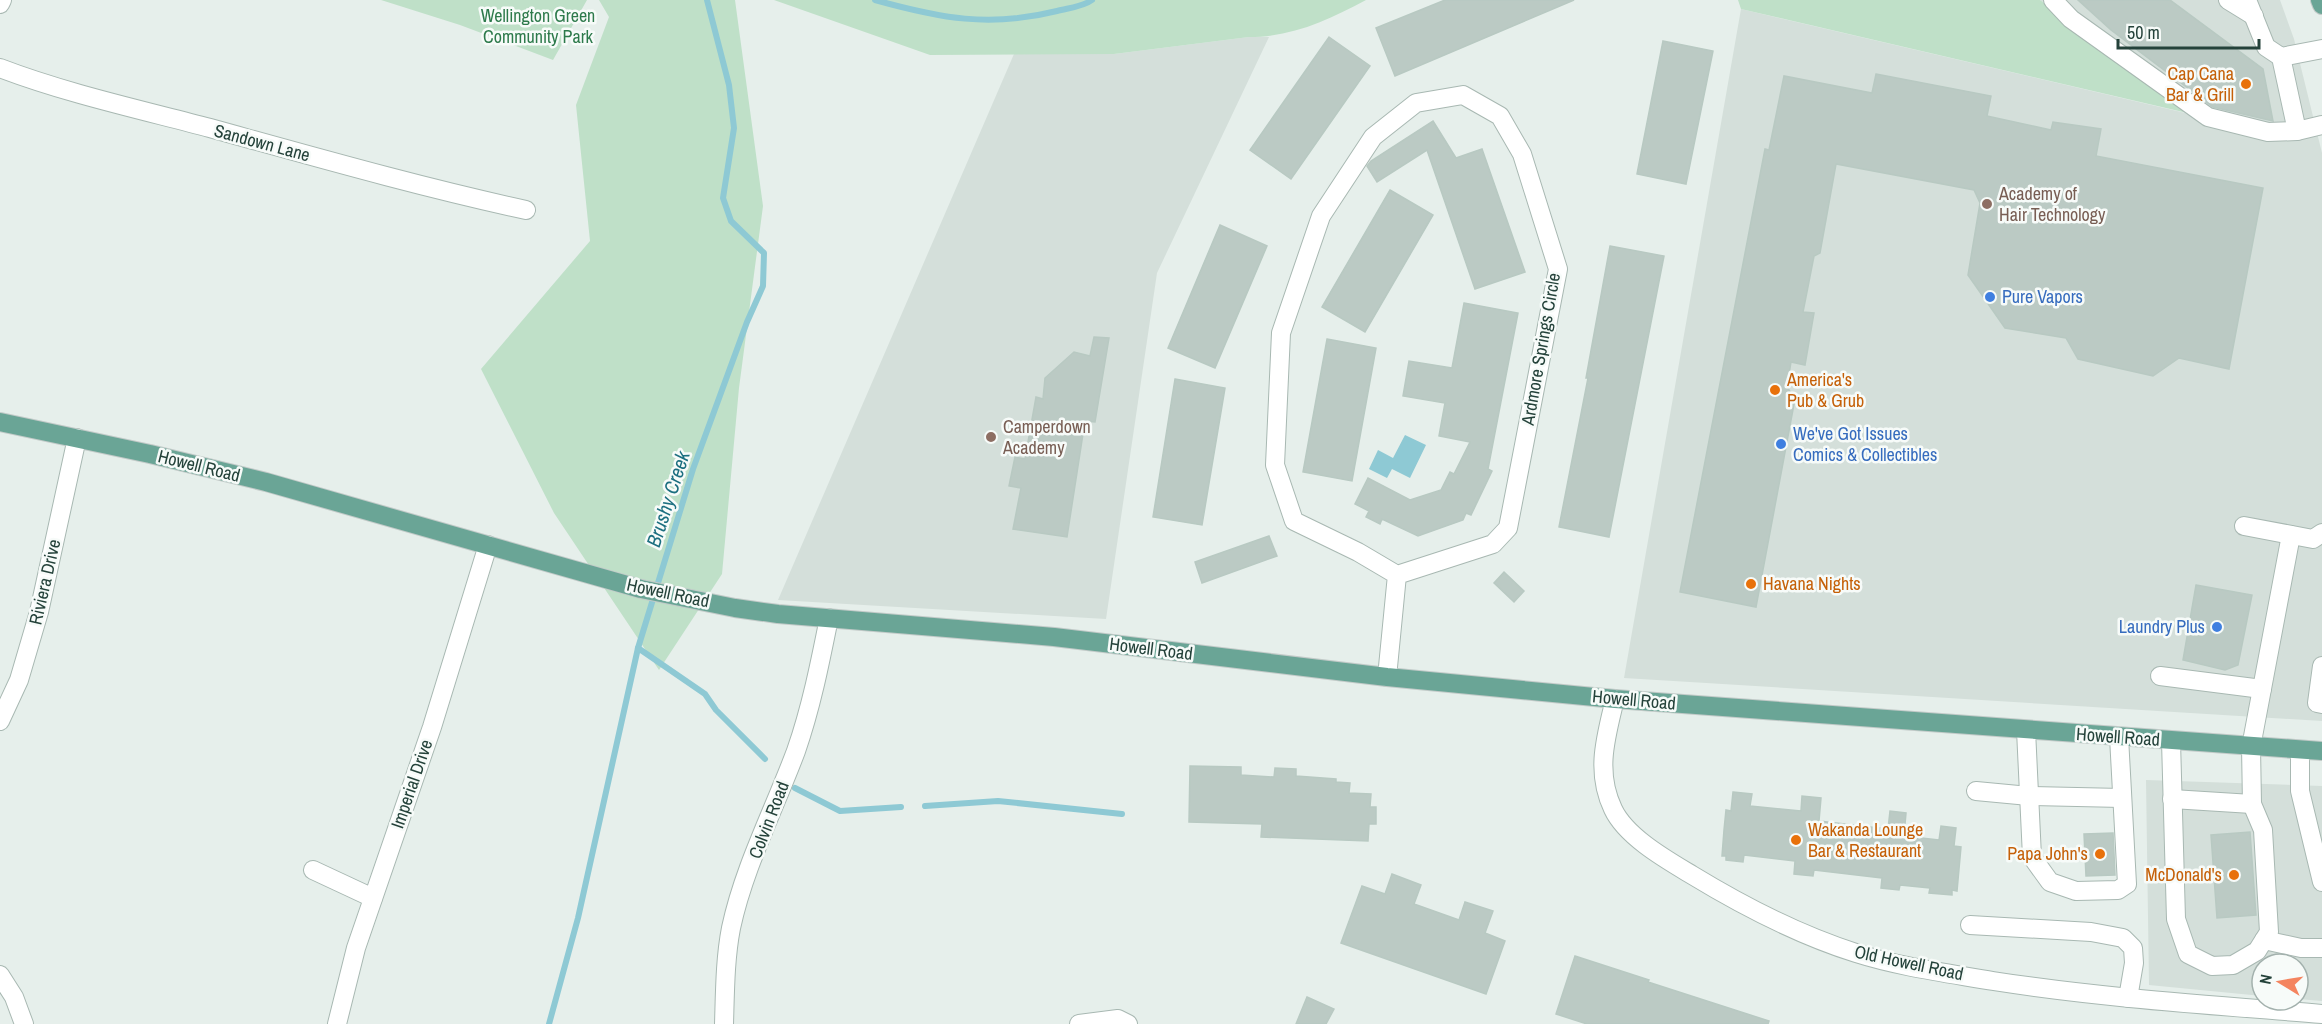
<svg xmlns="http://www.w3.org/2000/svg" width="2322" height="1024" font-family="'Archivo Narrow',sans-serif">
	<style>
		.built { fill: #d4dfda }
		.green { fill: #bfe0c8 }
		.water { fill: #8ec9d4 }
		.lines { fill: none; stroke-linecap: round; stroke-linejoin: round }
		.stream { stroke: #8ec9d4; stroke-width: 6 }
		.building { fill: #bbcac4; stroke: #b8c9c2; stroke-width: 1.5 }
		.minor-casing { stroke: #a8b8b2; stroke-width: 20 }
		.major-casing { stroke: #c2cac8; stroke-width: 20 }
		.minor { stroke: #fff; stroke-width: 18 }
		.major { stroke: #6aa596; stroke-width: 18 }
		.food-dot { fill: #e8710a; stroke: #f7fbf9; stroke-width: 2 }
		.education-dot { fill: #8d6e63; stroke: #f7fbf9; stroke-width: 2 }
		.shop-dot { fill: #3f7fe0; stroke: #f7fbf9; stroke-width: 2 }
		.labels { text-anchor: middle; stroke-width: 5; stroke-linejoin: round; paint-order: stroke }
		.park-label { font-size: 18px; fill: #2d7a4b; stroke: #f7fbf9 }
		.food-label { font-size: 18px; fill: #c56008; stroke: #f7fbf9; text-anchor: end }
		.street-label { font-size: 18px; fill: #24423a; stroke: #f7fbf9 }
		.education-label { font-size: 18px; fill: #785e54; stroke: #f7fbf9; text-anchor: start }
		.shop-label { font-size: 18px; fill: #366cbe; stroke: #f7fbf9; text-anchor: start }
		.water-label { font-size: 20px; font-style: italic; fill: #1c6f80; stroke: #f7fbf9 }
	</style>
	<rect width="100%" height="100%" fill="#e6efeb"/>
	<g class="built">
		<path d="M2040 0H2280L2294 39 2322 153V721L1624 678 1741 9 2194 115Z"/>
		<path d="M1249 37H1269L1157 273 1106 619 778 600 1014 54H1114Z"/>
		<path d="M2146 780 2322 786V1001L2298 999V964H2262V996L2149 985Z"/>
	</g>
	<g class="green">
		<path d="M381 0H587L553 60 460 25Z"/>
		<path d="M599 0H735L763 206 739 388 722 574 659 670 554 513 481 369 590 241 576 105 609 17Z"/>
		<path d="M774 0H1366C1328 20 1293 37 1249 37L1114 54 930 55Z"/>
		<path d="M1738 0H2040L2196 115 1741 9Z"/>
	</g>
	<path class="water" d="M1405 435 1426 445 1410 478 1392 469 1387 478 1369 469 1378 450 1393 458Z"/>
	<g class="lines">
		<g class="stream">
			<path d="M875 0C940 18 989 28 1057 11 1068 8 1083 7 1092 0"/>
			<path d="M638 648 705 694 716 710 765 759"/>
			<path d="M795 788 840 811 901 807"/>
			<path d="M925 806 998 801 1122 814"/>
			<path d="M549 1024 578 918 638 648 693 469 747 322 763 286 764 253 731 221 723 198 734 128 729 85 707 0"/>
		</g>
	</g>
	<g class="building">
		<path d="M1445 0H1574L1395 76 1376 28Z"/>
		<path d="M2078 0H2170L2263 69 2273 121 2213 107 2111 30Z"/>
		<path d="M1329 37 1370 66 1291 179 1250 150Z"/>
		<path d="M1663 41 1713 51 1686 184 1637 174Z"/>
		<path d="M1876 74 1991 96 1987 116 2051 130 2053 122 2101 129 2096 156 2263 188 2229 369 2179 358 2153 376 2078 359 2066 338 2005 328 1968 275 1980 203 1974 190 1836 164 1820 253 1814 256 1803 312 1814 313 1805 365 1791 362 1787 387 1795 399 1756 607 1680 592 1765 149 1769 150 1784 76 1872 93Z"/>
		<path d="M1433 121 1456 158 1482 149 1525 272 1475 289 1427 150 1377 182 1367 166 1371 161Z"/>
		<path d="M1390 190 1433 215 1365 332 1322 307Z"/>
		<path d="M1220 225 1267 246 1215 368 1168 348Z"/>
		<path d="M1610 246 1664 256 1609 537 1559 527 1588 378H1586Z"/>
		<path d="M1464 303 1518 313 1488 469 1492 471 1471 515 1466 513 1463 520 1418 536 1382 519 1380 524 1366 517 1369 511 1355 504 1368 478 1410 500 1441 490 1450 472 1454 474 1470 442 1439 436 1445 403 1403 396 1409 361 1452 368Z"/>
		<path d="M1094 337 1109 338 1095 422 1085 421 1067 537 1013 529 1021 488 1009 486 1015 457 1025 459 1036 397 1043 399 1045 378 1074 352 1090 356Z"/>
		<path d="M1327 339 1376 348 1352 481 1303 472Z"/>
		<path d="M1175 379 1225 388 1202 525 1153 517Z"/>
		<path d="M1269 536 1277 556 1202 583 1195 562Z"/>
		<path d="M1504 572 1524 591 1514 602 1494 583Z"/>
		<path d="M2196 585 2252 595 2238 665 2225 670 2183 660Z"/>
		<path d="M1190 766 1241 767V775L1274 777 1275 768 1296 769V776L1336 779V782L1350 783 1349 793 1371 794 1370 807H1376V824H1369L1368 841 1261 837 1262 824 1189 822Z"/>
		<path d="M1733 792 1752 794 1750 806 1801 811 1802 796 1821 798 1819 821 1888 829 1890 811 1906 813 1904 836 1939 840 1941 826 1956 828 1954 846 1961 847 1957 891 1952 890V895L1929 893 1930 888 1900 885 1899 890 1881 888 1882 878 1814 870 1813 876 1794 874 1795 861 1744 855 1743 862 1726 860V856H1722L1724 830 1726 810 1731 811Z"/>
		<path d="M2250 832 2256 915 2217 918 2211 835Z"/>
		<path d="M2113 833 2115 875 2086 876 2084 834Z"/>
		<path d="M1392 874 1421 885 1414 904 1459 920 1465 902 1493 911 1485 933 1505 941 1486 994 1341 943 1362 886 1385 894Z"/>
		<path d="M1575 956 1649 980 1648 982 1769 1021 1768 1024H1587L1556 1014Z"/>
		<path d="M1307 997 1334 1009 1326 1024H1296Z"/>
	</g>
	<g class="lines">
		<g class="minor-casing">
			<g id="minor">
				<path d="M2053 0 2071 19 2208 117 2268 132 2297 131"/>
				<path d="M2228 0 2254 16"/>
				<path d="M2247 0 2266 47 2281 57 2322 49"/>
				<path d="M0 4 2 0"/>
				<path d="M2281 57 2297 131 2322 125"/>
				<path d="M0 68C65 93 142 110 210 128 315 157 420 187 526 210"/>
				<path d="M2244 526 2313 539 2322 533"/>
				<path d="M2322 666 2317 703 2322 704"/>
				<path d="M2160 676 2262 689"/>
				<path d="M1387 677 1397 575 1493 544 1508 528 1558 269 1522 154 1500 116 1463 95 1416 103 1373 137 1321 216 1281 333 1275 465 1294 521 1358 552 1397 575"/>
				<path d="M1615 699C1606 737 1595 771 1613 809 1626 837 1667 860 1692 875 1743 906 1799 935 1856 953 1900 967 1947 973 1993 981 2102 998 2212 1005 2322 1014"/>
				<path d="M0 721 19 680 39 612 77 438"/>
				<path d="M2026 730 2032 857 2050 882 2076 891 2118 890 2127 884 2119 737"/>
				<path d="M2171 741 2176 919 2188 954 2212 966 2233 965 2257 951 2269 932 2263 830 2252 804 2251 747 2291 535"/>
				<path d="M2300 750V791L2322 882"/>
				<path d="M1976 791 2029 796 2122 798"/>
				<path d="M2172 799 2252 804"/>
				<path d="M313 870 373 898"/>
				<path d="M1970 925 2091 932 2123 938 2133 948 2134 963 2128 998"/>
				<path d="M2264 940 2301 948H2322"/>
				<path d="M0 975 14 997 24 1024"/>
				<path d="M337 1024 356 948 432 727 488 545"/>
				<path d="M724 1024C725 992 725 959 731 928 744 867 774 810 796 751 811 708 820 663 829 618"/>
				<path d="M1079 1024 1118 1019 1128 1024"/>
			</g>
		</g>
		<g class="major-casing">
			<g id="major">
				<path d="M2320 0 2322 5"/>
				<path d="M0 422 150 454 266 482 641 589 735 608 778 614 1054 637 1387 677 1615 699 2322 751"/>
			</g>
		</g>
		<use href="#minor" class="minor"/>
		<use href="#major" class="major"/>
	</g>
	<g class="food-dot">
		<circle cx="2246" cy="84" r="6"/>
		<circle cx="1775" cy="390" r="6"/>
		<circle cx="1751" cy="584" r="6"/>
		<circle cx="1796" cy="840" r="6"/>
		<circle cx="2100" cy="854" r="6"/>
		<circle cx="2234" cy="875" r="6"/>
	</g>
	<g class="education-dot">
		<circle cx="1987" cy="204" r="6"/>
		<circle cx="991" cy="437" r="6"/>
	</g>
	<g class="shop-dot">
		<circle cx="1990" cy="297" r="6"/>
		<circle cx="1781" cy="444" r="6"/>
		<circle cx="2217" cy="627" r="6"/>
	</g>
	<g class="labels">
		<g class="park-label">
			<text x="538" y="22">Wellington Green<tspan x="538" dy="21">Community Park</tspan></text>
		</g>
		<g class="food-label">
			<text x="2234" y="80">Cap Cana<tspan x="2234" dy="21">Bar &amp; Grill</tspan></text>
			<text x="1787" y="386" text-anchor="start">America's<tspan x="1787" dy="21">Pub &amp; Grub</tspan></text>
			<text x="1763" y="590" text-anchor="start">Havana Nights</text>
			<text x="1808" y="836" text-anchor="start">Wakanda Lounge<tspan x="1808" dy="21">Bar &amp; Restaurant</tspan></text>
			<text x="2088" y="860">Papa John's</text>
			<text x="2222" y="881">McDonald's</text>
		</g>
		<g class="street-label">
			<text transform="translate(262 143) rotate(15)" y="6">Sandown Lane</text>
			<text transform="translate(1541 349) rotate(-80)" y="6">Ardmore Springs Circle</text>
			<text transform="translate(199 466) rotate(14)" y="6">Howell Road</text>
			<text transform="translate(45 582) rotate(-77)" y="6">Riviera Drive</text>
			<text transform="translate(668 593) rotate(12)" y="6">Howell Road</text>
			<text transform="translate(1151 649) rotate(7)" y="6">Howell Road</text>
			<text transform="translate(1634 700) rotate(5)" y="6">Howell Road</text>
			<text transform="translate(2118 737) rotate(4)" y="6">Howell Road</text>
			<text transform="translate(412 784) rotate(-71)" y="6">Imperial Drive</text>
			<text transform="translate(769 820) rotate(-69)" y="6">Colvin Road</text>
			<text transform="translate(1909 963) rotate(12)" y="6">Old Howell Road</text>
		</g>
		<g class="education-label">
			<text x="1999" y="200">Academy of<tspan x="1999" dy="21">Hair Technology</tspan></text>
			<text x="1003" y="433">Camperdown<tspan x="1003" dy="21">Academy</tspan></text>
		</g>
		<g class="shop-label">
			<text x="2002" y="303">Pure Vapors</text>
			<text x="1793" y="440">We've Got Issues<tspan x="1793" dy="21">Comics &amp; Collectibles</tspan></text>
			<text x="2205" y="633" text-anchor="end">Laundry Plus</text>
		</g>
		<g class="water-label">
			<text transform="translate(668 499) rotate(-72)" y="7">Brushy Creek</text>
		</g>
	</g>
	<g transform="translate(2280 982) rotate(281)"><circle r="28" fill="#f7fbf9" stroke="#a3b1ad" stroke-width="1.5"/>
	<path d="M0-4.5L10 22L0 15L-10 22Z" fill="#f4845f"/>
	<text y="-9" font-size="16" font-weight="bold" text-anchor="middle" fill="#24423a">N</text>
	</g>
	<path d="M2118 39v9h141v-9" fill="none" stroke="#24423a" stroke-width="3"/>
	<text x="2127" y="39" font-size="18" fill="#24423a" stroke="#f7fbf9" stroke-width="4.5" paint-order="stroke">50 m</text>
</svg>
